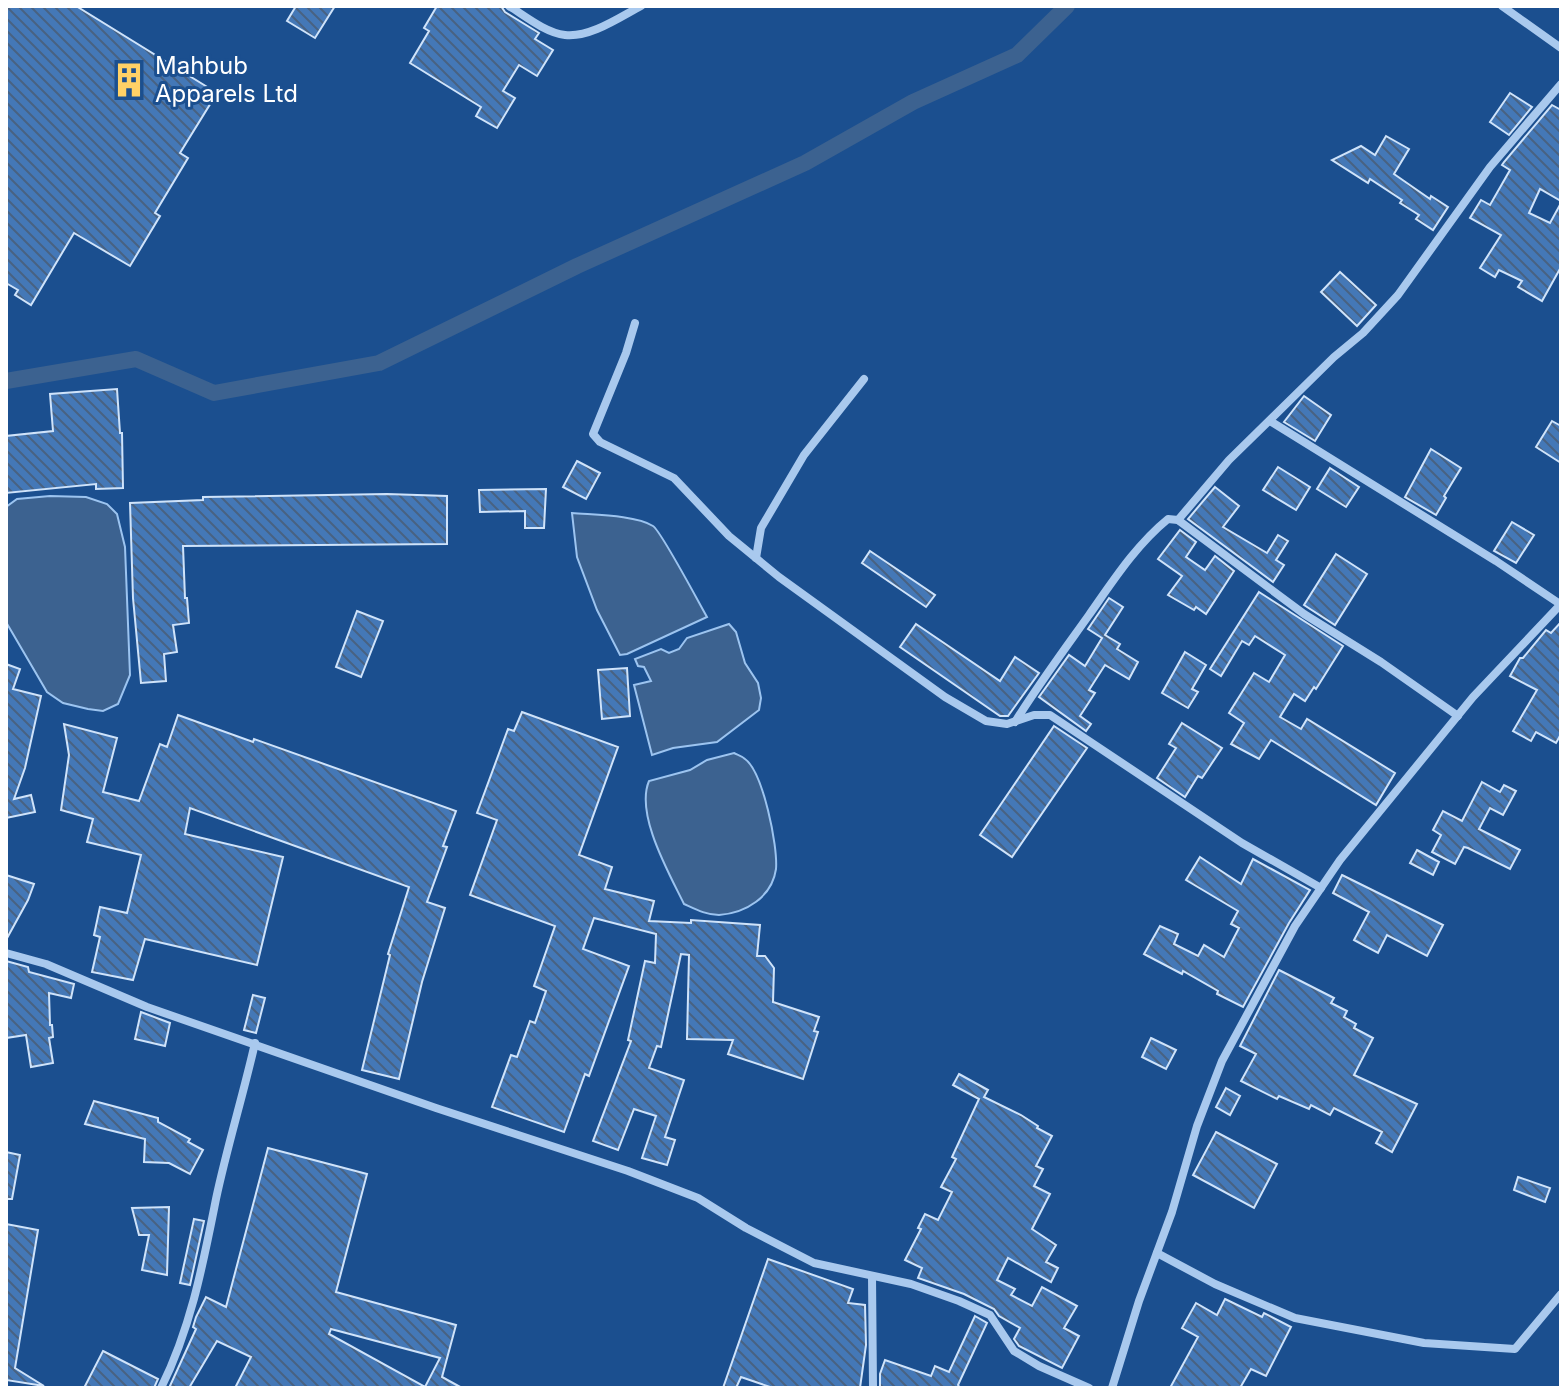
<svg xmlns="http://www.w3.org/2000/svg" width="1567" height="1394" font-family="Inter,sans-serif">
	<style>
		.water { fill: #3c6290; stroke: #9cc4f0; stroke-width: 2 }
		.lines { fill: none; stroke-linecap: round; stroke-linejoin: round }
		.canal { stroke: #3c6290; stroke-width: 16 }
		.building { fill: url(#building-back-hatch); stroke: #cfe3fa; stroke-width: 2; fill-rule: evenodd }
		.minor { stroke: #a9c9ee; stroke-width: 8 }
		.labels { text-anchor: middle; stroke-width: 6; stroke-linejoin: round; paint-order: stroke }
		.poi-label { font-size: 24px; fill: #fff; stroke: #1b4f8f; text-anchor: start }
	</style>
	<defs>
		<pattern id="building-back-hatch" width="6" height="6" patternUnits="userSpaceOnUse" patternTransform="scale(2)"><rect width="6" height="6" fill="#4478b7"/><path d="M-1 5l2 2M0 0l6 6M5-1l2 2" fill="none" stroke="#486282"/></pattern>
	</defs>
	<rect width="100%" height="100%" fill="#1b4f8f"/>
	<g class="water">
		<path d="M50 496 86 497 107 504 117 514 125 547 130 675 118 704 103 711 88 709 63 703 47 692 6 622V507L17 499Z"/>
		<path d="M572 513C593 515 635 515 653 526 661 531 699 603 707 617L627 654 620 655 597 610 577 557Z"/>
		<path d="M729 624 736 632 745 663 758 683 761 698 759 710 717 742 673 748 652 755 634 685 651 681 644 667 638 666 635 659 661 649 669 653 679 649 687 638Z"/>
		<path d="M734 753C738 755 742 756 745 759 763 772 778 846 776 869 772 897 746 913 719 915 706 915 695 909 684 904 669 873 635 814 649 781L690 770 707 760Z"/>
	</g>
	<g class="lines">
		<path class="canal" d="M6 381 136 359 214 393 379 363 577 266 805 163 913 102 1017 55 1067 6"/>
	</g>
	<g class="building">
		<path d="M6 6H76L217 93 180 153 188 158 155 213 160 216 130 266 74 233 31 305 15 295 18 290 6 283Z"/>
		<path d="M296 6H335L315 38 287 21Z"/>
		<path d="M437 6H501L505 12 539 33 535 39 553 50 537 76 519 65 503 91 515 98 497 128 476 116 481 107 410 63 429 31 424 28Z"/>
		<path d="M1510 93 1532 107 1509 135 1490 122Z"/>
		<path d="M1552 105 1561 110V201L1540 189 1529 213 1550 223 1561 203V267L1542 301 1518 287 1522 281 1499 270 1495 277 1480 268 1501 235 1470 218 1481 200 1490 205 1510 170 1502 165 1504 162Z"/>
		<path d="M1386 136 1409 149 1394 174 1430 199 1431 196 1448 207 1433 230 1416 219 1419 215 1400 203 1402 200 1370 179 1368 183 1332 160 1361 146 1375 155Z"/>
		<path d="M1340 272 1376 305 1357 326 1321 292Z"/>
		<path d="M117 389 120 433H122L123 488 96 489V484L6 493V436L53 431 50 394Z"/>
		<path d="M1304 396 1331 415 1315 441 1284 422Z"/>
		<path d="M1552 421 1561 426V463L1536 447Z"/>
		<path d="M1431 449 1461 468 1444 496 1446 498 1436 515 1405 497Z"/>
		<path d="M577 461 600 473 586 499 563 487Z"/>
		<path d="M1278 467 1310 487 1296 510 1263 490Z"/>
		<path d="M1330 468 1359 487 1346 507 1317 489Z"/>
		<path d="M1215 487 1239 506 1223 527 1267 553 1278 535 1288 541 1276 560 1284 565 1273 582 1188 519Z"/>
		<path d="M546 489 544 528H525V511L480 512 479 490Z"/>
		<path d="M387 494 447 496V544L183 546 185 598H187L189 623 173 625 177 652 164 654 166 681 141 683 133 598 130 503 203 500V497Z"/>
		<path d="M1512 522 1534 535 1516 563 1494 551Z"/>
		<path d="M1180 530 1196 542 1186 557 1205 570 1215 556 1234 571 1206 614 1196 607 1194 610 1168 595 1182 576 1158 559Z"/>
		<path d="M870 551 935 595 926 607 862 563Z"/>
		<path d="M1336 554 1367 574 1335 625 1304 605Z"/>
		<path d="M1259 592 1343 646 1316 689 1314 687 1305 701 1294 694 1280 717 1301 729 1307 719 1395 773 1376 805 1271 740 1259 759 1231 744 1244 723 1229 713 1254 673 1269 682 1285 655 1255 636 1249 645 1242 641 1221 676 1210 669Z"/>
		<path d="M1109 598 1123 607 1105 635 1120 644 1117 649 1138 662 1129 679 1105 665 1089 690 1095 693 1080 716 1091 724 1086 731 1039 697 1069 655 1085 666 1102 638 1088 629Z"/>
		<path d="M357 611 383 621 361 677 336 667Z"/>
		<path d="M1561 622V734L1556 743 1536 732 1531 741 1513 731 1537 690 1510 676 1520 658H1523L1546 630 1551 633Z"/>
		<path d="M916 624 1000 681 1015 657 1039 673 1008 716H1000L900 647Z"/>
		<path d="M1185 652 1206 665 1192 689 1198 692 1188 708 1162 693Z"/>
		<path d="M6 664 20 669 13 689 41 696 25 768 14 799 31 795 35 812 6 818Z"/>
		<path d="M627 668 630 716 602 719 598 670Z"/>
		<path d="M522 712 618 747 579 855 612 867 605 889 654 901 649 921 691 923V920L760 925 757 956H765L774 968 773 1002 819 1017 814 1031 818 1032 803 1079 728 1054 733 1040 687 1039 689 955 681 954 661 1047 657 1046 649 1068 684 1080 665 1137 675 1140 667 1165 642 1158 656 1116 634 1109 618 1150 593 1141 631 1041 628 1040 645 961 655 963 656 934 594 918 583 949 629 966 589 1076 585 1074 564 1132 492 1107 511 1055 517 1057 530 1021 535 1023 546 991 534 986 555 926 470 895 497 820 477 813 508 729 514 731Z"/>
		<path d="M178 715 253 742 254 739 456 811 443 846 447 847 427 902 445 908 422 982 399 1079 362 1070 390 955 388 954 409 887 190 808 185 834 283 857 257 965 145 939 133 980 92 972 100 937 94 935 100 907 127 913 141 855 87 842 93 819 61 810 69 755 64 724 117 738 103 792 139 801 160 744 167 747Z"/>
		<path d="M1182 723 1222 748 1202 778 1198 776 1185 797 1157 778 1176 748 1169 744Z"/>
		<path d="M1054 726 1087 748 1012 857 980 835Z"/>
		<path d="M1482 782 1500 792 1504 785 1516 791 1503 815 1490 808 1479 829 1520 850 1510 869 1468 848 1464 847 1455 864 1432 852 1441 835 1433 830 1443 811 1462 821Z"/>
		<path d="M1417 850 1439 862 1433 875 1410 863Z"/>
		<path d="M1200 857 1241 884 1253 859 1310 890 1289 923 1243 1007 1217 994 1218 991 1183 971 1182 974 1144 954 1160 926 1178 934 1174 944 1198 956 1204 945 1224 957 1239 928 1231 924 1238 911 1186 880Z"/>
		<path d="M6 875 34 884 28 900 6 940Z"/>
		<path d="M1342 875 1443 925 1427 956 1387 935 1378 953 1354 940 1369 912 1333 893Z"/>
		<path d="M6 961 28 967 29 972 74 984 71 998 49 993 50 1025H52L53 1037 49 1038 53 1063 31 1067 26 1035 6 1038Z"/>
		<path d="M1279 970 1334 998 1331 1003 1347 1011 1344 1017 1356 1024 1354 1028 1373 1038 1354 1075 1417 1104 1392 1152 1376 1143 1382 1132 1334 1108 1330 1115 1311 1105 1309 1109 1279 1096 1277 1099 1241 1081 1256 1054 1240 1046Z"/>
		<path d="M253 995 265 998 256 1033 244 1030Z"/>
		<path d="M141 1012 170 1023 165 1046 135 1039Z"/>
		<path d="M1151 1038 1176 1050 1166 1069 1142 1057Z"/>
		<path d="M959 1074 988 1090 984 1097 1021 1115 1038 1126 1037 1128 1052 1136 1036 1166 1043 1169 1034 1186 1050 1194 1032 1229 1056 1245 1046 1262 1058 1268 1051 1282 1008 1258 997 1280 1015 1289 1011 1295 1032 1306 1042 1287 1077 1306 1064 1328 1079 1336 1062 1368 1019 1346 1014 1339 1020 1328 999 1316 994 1309 964 1294 918 1278 922 1268 905 1260 921 1229 918 1228 925 1214 938 1220 952 1192 941 1187 956 1159 952 1157 979 1099 953 1085Z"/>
		<path d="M1226 1088 1240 1096 1230 1115 1216 1107Z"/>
		<path d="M94 1101 158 1118V1122L190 1139 188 1142 203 1150 190 1174 169 1163 144 1162 145 1139 85 1124Z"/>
		<path d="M1216 1132 1277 1164 1254 1208 1193 1175Z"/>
		<path d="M268 1148 367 1174 336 1292 456 1325 442 1377 462 1388H235L251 1357 217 1341 189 1388H169L196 1329 193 1327 196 1317 206 1297 226 1307ZM331 1329 440 1358 425 1387 329 1334Z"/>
		<path d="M6 1152 20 1155 12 1199H6Z"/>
		<path d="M1518 1177 1550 1188 1545 1202 1514 1190Z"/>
		<path d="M169 1207 167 1275 142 1270 149 1235H139L132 1208Z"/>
		<path d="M194 1219 204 1221 190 1285 180 1283Z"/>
		<path d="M6 1224 38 1230 15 1368 44 1386 6 1380Z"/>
		<path d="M768 1259 853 1289 848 1303 865 1305 866 1345 860 1388H773L741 1377 736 1388H723Z"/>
		<path d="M1225 1299 1262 1317 1264 1313 1291 1327 1266 1376 1251 1369 1240 1388H1170L1198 1337 1182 1328 1196 1303 1217 1315Z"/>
		<path d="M975 1316 987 1323 958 1385 960 1388H880V1374L885 1360 931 1376 935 1366 949 1372Z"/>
		<path d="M103 1351 158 1379 154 1388H84Z"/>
	</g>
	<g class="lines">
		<g class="minor">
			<path d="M509 6C525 16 546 33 565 35 590 38 620 17 641 6"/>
			<path d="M1502 6 1561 48"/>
			<path d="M635 323 626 353 593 434 600 442 674 478 729 536 779 577 945 697 986 721 1007 724 1034 715H1050L1242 843 1321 888"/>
			<path d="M1270 421 1496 561 1560 604"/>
			<path d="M1178 520 1229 460 1334 357 1363 333 1398 295 1490 167 1561 84"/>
			<path d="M756 558 761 528 804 455 864 379"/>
			<path d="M1015 722C1038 685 1064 650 1089 615 1113 581 1136 545 1168 519L1178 520 1304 614 1381 662 1458 716"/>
			<path d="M6 953 46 964 147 1007 436 1108 628 1171 698 1198 746 1228 814 1263 911 1284 959 1301 990 1315 1014 1351 1039 1366 1089 1388"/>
			<path d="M1157 1253 1215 1284 1295 1318 1424 1343 1515 1349 1561 1294"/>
			<path d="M872 1276 873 1388"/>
			<path d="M161 1388C191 1328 203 1264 216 1199 227 1147 243 1096 255 1043"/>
			<path d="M1112 1388 1139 1301 1172 1212 1197 1126 1222 1061 1295 926 1340 860 1473 697 1561 604"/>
		</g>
	</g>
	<defs>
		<g id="building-bare" transform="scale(2.76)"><path d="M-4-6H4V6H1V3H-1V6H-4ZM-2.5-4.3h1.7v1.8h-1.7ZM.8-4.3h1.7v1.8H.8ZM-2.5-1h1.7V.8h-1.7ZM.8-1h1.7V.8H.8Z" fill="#ffd166" stroke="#1b4f8f" stroke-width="2.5" paint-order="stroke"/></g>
	</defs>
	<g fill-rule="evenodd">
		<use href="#building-bare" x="129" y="80"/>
	</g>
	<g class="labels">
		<g class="poi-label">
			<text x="155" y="74">Mahbub<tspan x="155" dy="28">Apparels Ltd</tspan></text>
		</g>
	</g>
	<rect width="1567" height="1394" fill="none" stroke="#ffffff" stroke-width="16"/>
</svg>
